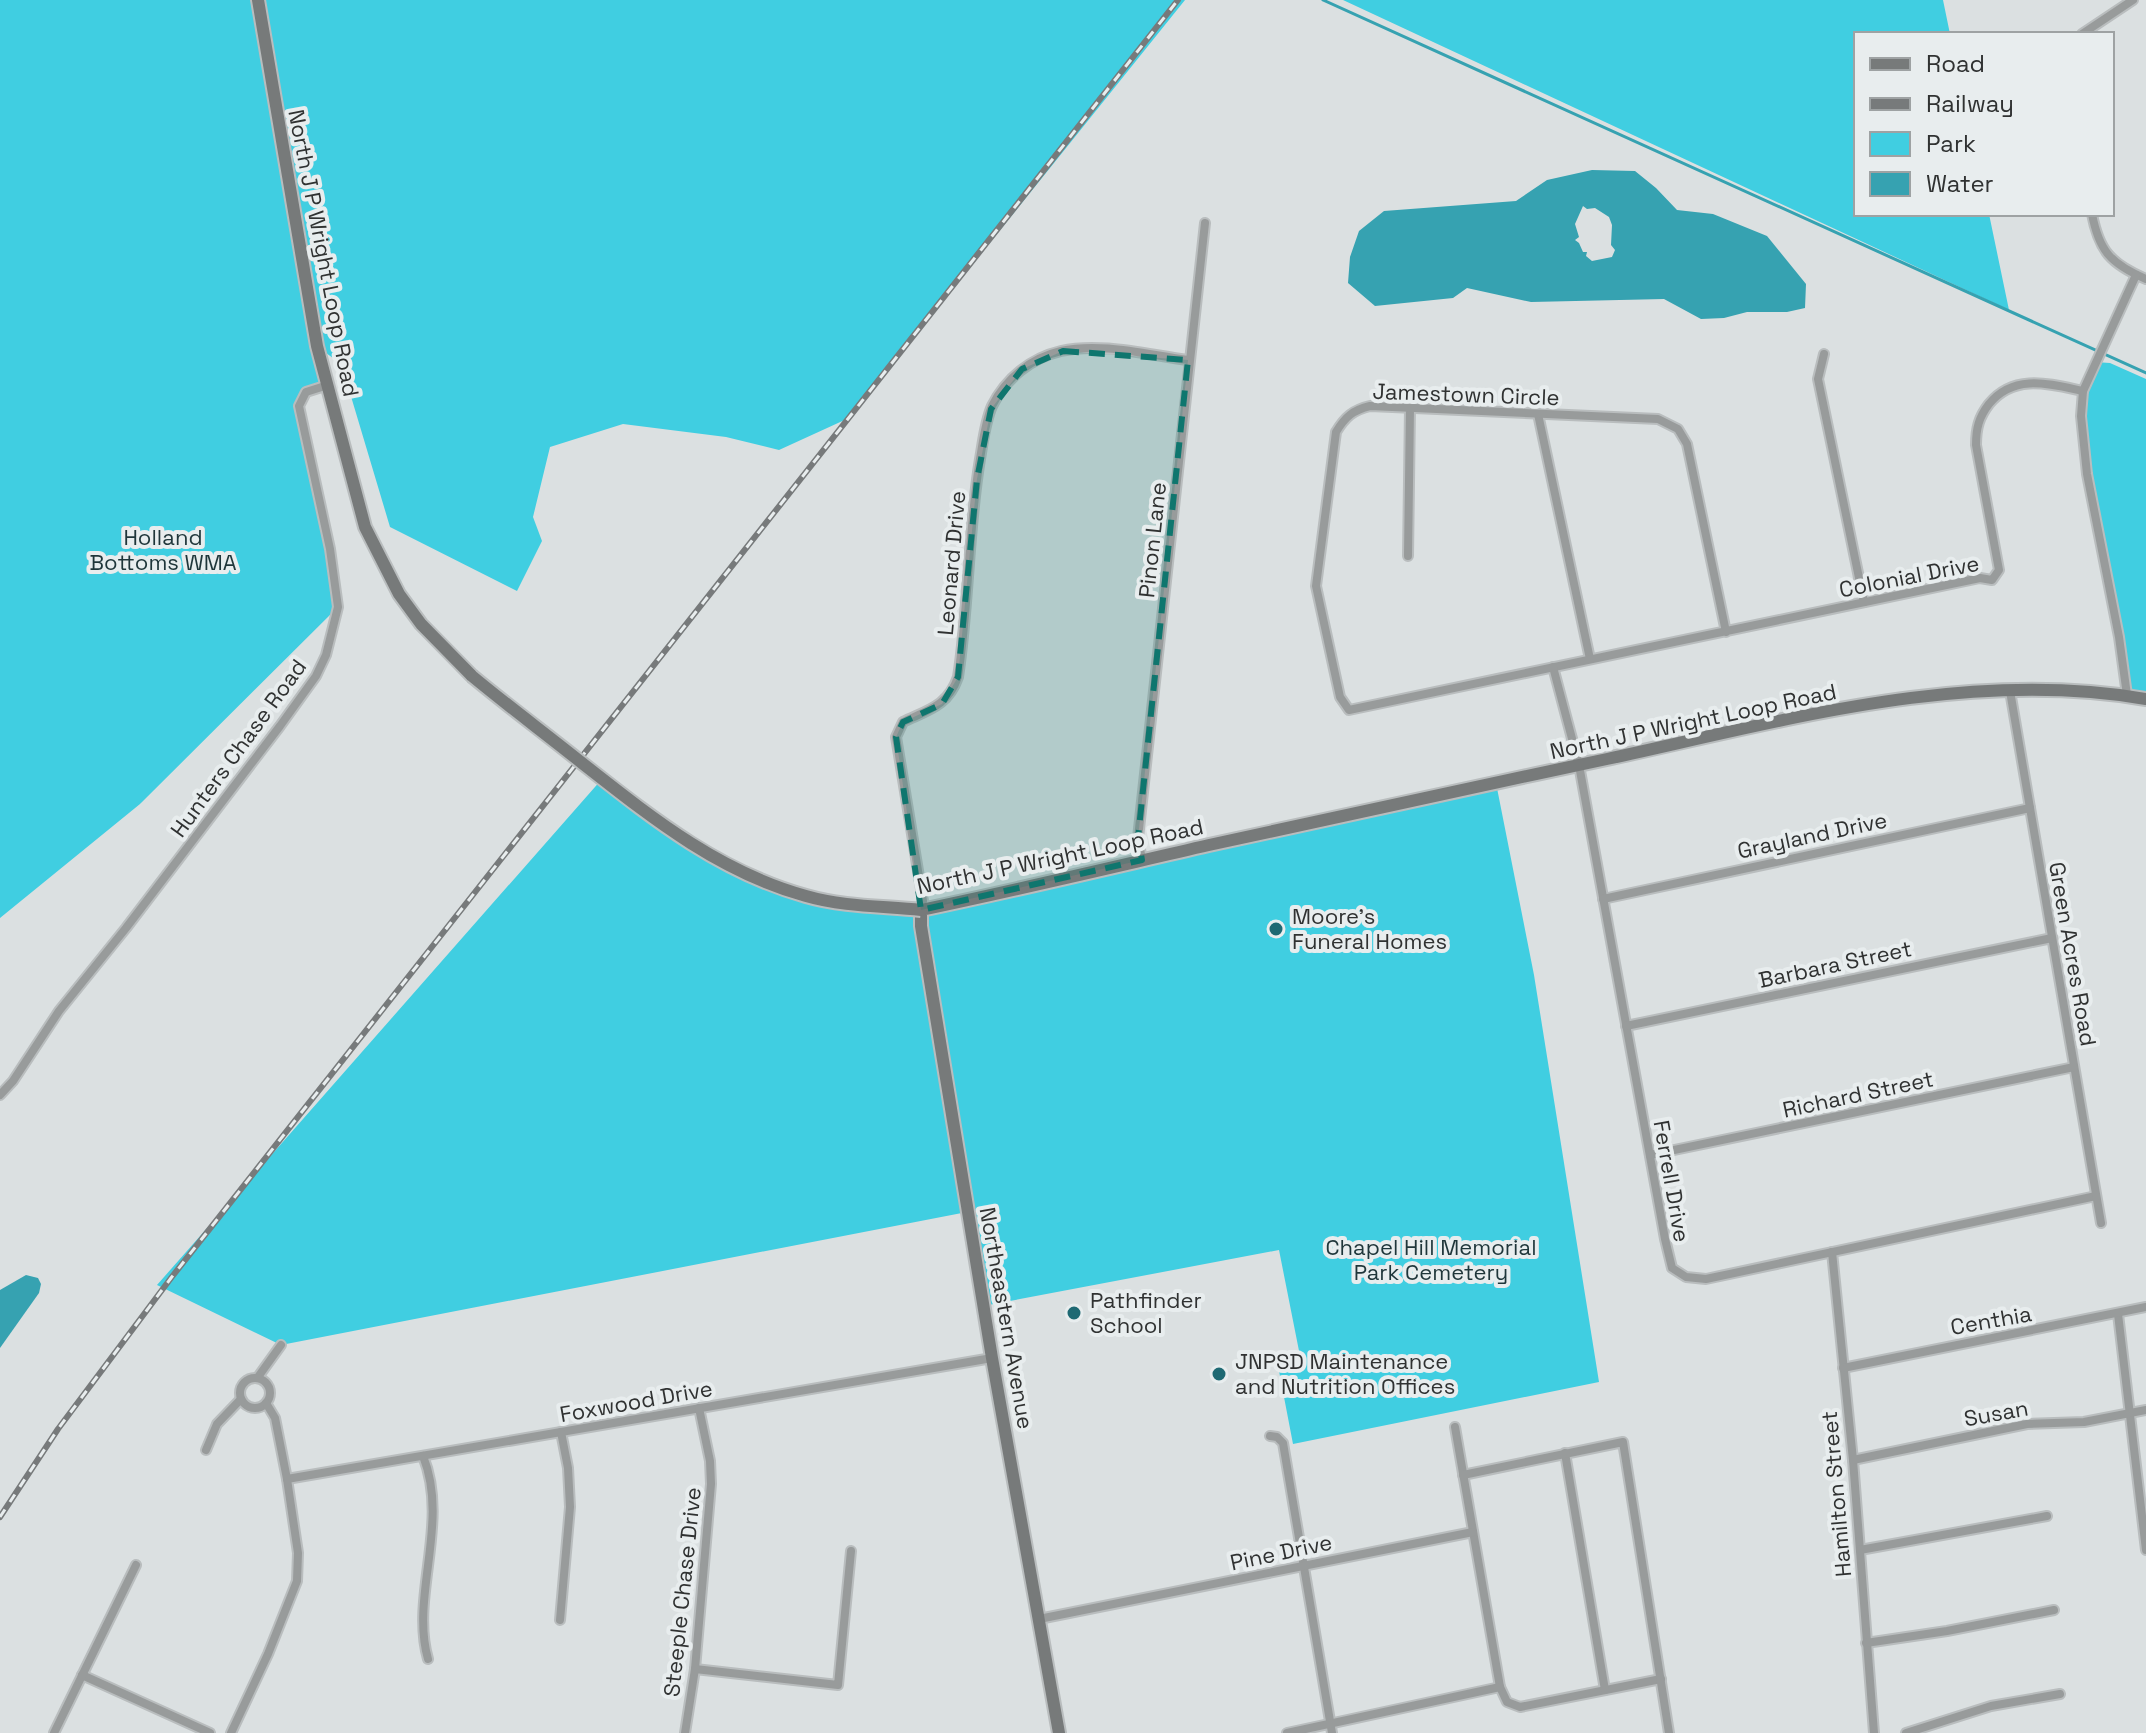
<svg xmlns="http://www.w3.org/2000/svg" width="2146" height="1733" font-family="'Space Grotesk',sans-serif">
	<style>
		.green { fill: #40cee1 }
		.water { fill: #36a2b1; fill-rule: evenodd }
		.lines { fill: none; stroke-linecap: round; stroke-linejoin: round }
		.stream { stroke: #36a2b1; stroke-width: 3 }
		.street-casing { stroke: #b9bdbe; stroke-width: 12 }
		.secondary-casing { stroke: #b9bdbe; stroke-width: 16 }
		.street { stroke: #989b9b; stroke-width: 8 }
		.secondary { stroke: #777a7a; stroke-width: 12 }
		.rail-casing { stroke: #777a7b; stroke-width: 6 }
		.rail { stroke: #e8edee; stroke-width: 3; stroke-dasharray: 9; stroke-linecap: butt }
		.secondary-bridge-casing { stroke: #b9bdbe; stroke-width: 16; stroke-linecap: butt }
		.secondary-bridge { stroke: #777a7a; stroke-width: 12 }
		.marked { fill: #0f766e; fill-opacity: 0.2; stroke: #0f766e; stroke-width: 6; stroke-dasharray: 16 10; stroke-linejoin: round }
		.poi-dot { fill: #1e6973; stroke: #e8edee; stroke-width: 3 }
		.labels { text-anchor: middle; stroke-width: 8; stroke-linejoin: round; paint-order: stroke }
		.street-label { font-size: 22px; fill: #303232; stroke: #e8edee }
		.park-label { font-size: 22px; fill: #1f363a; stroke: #e8edee }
		.poi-label { font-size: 22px; fill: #303232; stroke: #e8edee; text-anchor: start }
	</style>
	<rect width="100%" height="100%" fill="#dbe0e1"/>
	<g class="green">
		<path d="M0 0H1185L849 418 779 450 726 437 623 424 550 447 533 517 542 541 517 591 390 527 347 383 345 367 318 347 325 385 306 392 299 406 338 607 140 804 0 918Z"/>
		<path d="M1343 0H1943L1950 34H1856V214H1989L2009 310Z"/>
		<path d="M2095 362 2110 363 2146 379V698L2127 695 2087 474 2083 391Z"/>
		<path d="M602 779 674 835 789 891 921 910 1496 783 1534 975 1599 1382 1293 1444 1279 1371 1302 1366 1279 1250 983 1306 967 1212 281 1345 157 1285Z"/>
	</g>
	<g class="water">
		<path d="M1592 170 1635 171 1656 188 1677 210 1713 214 1767 236 1806 284 1805 308 1787 312H1747L1724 318 1701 319 1664 299 1531 302 1467 288 1453 298 1375 306 1348 283 1350 257 1359 231 1384 211 1516 201 1547 180ZM1583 206 1587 209 1595 208 1609 217 1612 225 1611 245 1615 250 1612 257 1592 261 1586 256 1587 252H1583L1579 243 1575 240 1579 237 1575 224Z"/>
		<path d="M26 1275 38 1278 41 1284 39 1293 0 1348V1290Z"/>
	</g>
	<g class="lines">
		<path class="stream" d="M1323 0 2146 373"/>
		<g class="street-casing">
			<g id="street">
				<path d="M2082 34 2133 0"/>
				<path d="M2092 214C2099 251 2111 264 2146 279"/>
				<path d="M1824 354 1818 379 1864 602"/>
				<path d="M1538 414 1590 659"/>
				<path d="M1408 556 1410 408"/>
				<path d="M1726 632 1687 444 1678 429 1658 419 1370 406C1353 410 1345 417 1336 432L1316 586 1340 697 1349 710 1980 578 1992 580 1999 570 1976 445C1976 428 1979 417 1989 404 2014 373 2050 384 2083 391"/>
				<path d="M1553 667 1579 765 1665 1239 1672 1268 1686 1277 1706 1279 2096 1196"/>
				<path d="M2010 691 2101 1223"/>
				<path d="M2127 695 2119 637 2087 474 2081 416 2083 391 2136 275"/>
				<path d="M1142 860 1138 838 1205 223"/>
				<path d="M1603 899 2030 808"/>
				<path d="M921 910 923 901 896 737 903 722C928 710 948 706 958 677 969 605 968 531 980 459 983 442 985 422 992 406 1006 378 1031 358 1061 351 1101 342 1148 355 1188 360"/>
				<path d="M1626 1026 2052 938"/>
				<path d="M0 1095 13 1081 59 1011 126 928 280 726 316 676 326 655 338 607 330 549 299 406 306 392 328 385"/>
				<path d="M1650 1155 2074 1067"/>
				<path d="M1832 1252 1853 1460 1874 1733"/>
				<path d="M2118 1314 2146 1550"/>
				<path d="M1843 1368 2146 1307"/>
				<path d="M258 1377 281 1345"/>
				<circle cx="255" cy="1393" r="15"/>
				<path d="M1455 1427 1500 1687 1507 1702 1520 1707 1661 1679"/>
				<path d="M1270 1436 1277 1437 1283 1443 1332 1733"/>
				<path d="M206 1450 217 1424 241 1399"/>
				<path d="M1565 1453 1605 1690"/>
				<path d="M423 1456C450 1523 410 1596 428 1659"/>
				<path d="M1853 1460 2027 1424 2084 1422 2146 1410"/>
				<path d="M1463 1475 1623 1442 1669 1733"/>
				<path d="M287 1479 992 1358"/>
				<path d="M1860 1550 2047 1516"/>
				<path d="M1039 1619 1473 1532"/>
				<path d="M560 1620 570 1507 568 1468 561 1432"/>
				<path d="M1866 1643 1947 1631 2054 1610"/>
				<path d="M695 1669 838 1685 851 1551"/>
				<path d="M82 1675 210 1733"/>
				<path d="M54 1733 136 1565"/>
				<path d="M231 1733 268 1654 297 1581 298 1553 287 1479 275 1418 266 1403"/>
				<path d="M685 1733 695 1669 711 1484 710 1461 699 1408"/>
				<path d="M1287 1733 1500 1687"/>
				<path d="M1906 1733 1991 1706 2060 1694"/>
			</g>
		</g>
		<g class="secondary-casing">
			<g id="secondary">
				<path d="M258 0 317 346 365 527 399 594 421 624 472 676"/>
				<path d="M1059 1733 992 1358 921 926V910C1017 890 1113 867 1209 845 1341 816 1474 787 1607 759 1782 721 1966 668 2146 699"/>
			</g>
		</g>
		<use href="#street" class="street"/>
		<use href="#secondary" class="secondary"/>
		<g class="rail-casing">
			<path id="rail" d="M0 1517 58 1429 171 1278 1178 0"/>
		</g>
		<use href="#rail" class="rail"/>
		<g class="secondary-bridge-casing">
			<path id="secondary-bridge" d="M472 676C508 706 546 734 582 763 652 818 719 872 806 896 844 907 883 906 921 910"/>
		</g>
		<use href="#secondary-bridge" class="secondary-bridge"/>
	</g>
	<path class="marked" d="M1063 351 1188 360 1138 838 1142 860 921 910 896 737 903 722 942 704 958 677 977 479 991 409 1022 369Z"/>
	<g class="poi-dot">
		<circle cx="1276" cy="929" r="8"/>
		<circle cx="1074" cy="1313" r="8"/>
		<circle cx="1219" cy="1374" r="8"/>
	</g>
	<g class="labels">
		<g class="street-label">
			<text transform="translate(324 253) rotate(79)" y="8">North J P Wright Loop Road</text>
			<text transform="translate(1466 394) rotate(2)" y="8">Jamestown Circle</text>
			<text transform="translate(1152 540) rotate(-84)" y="8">Pinon Lane</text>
			<text transform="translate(951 563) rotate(-85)" y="8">Leonard Drive</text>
			<text transform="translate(1909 576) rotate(-11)" y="8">Colonial Drive</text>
			<text transform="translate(1693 721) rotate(-12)" y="8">North J P Wright Loop Road</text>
			<text transform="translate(238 748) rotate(-54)" y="8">Hunters Chase Road</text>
			<text transform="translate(1812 835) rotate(-12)" y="8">Grayland Drive</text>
			<text transform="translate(1060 856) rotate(-12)" y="8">North J P Wright Loop Road</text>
			<text transform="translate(2073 954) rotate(80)" y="8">Green Acres Road</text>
			<text transform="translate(1835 964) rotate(-12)" y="8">Barbara Street</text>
			<text transform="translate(1858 1094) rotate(-12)" y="8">Richard Street</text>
			<text transform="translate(1672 1181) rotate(80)" y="8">Ferrell Drive</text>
			<text transform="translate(1007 1318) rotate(80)" y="8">Northeastern Avenue</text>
			<text transform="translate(1991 1320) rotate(-10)" y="8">Centhia</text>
			<text transform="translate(636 1401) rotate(-10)" y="8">Foxwood Drive</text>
			<text transform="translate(1996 1413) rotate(-10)" y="8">Susan</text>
			<text transform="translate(1836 1494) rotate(-95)" y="8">Hamilton Street</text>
			<text transform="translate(1281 1552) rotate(-12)" y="8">Pine Drive</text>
			<text transform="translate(682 1592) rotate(-84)" y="8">Steeple Chase Drive</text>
		</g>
		<g class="park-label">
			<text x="163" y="545">Holland<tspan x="163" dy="25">Bottoms WMA</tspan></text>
			<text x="1431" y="1255">Chapel Hill Memorial<tspan x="1431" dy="25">Park Cemetery</tspan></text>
		</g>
		<g class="poi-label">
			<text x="1292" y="924">Moore's<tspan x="1292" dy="25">Funeral Homes</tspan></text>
			<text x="1090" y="1308">Pathfinder<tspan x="1090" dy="25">School</tspan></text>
			<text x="1235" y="1369">JNPSD Maintenance<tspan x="1235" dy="25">and Nutrition Offices</tspan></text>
		</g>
	</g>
	<rect x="1854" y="32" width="260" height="184" fill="#e8edee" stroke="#9ea2a3" stroke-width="2"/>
	<rect x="1870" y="58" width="40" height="12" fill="#777a7a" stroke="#9ea2a3" stroke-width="2"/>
	<text x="1926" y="72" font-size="24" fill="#303232">Road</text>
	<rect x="1870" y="98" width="40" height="12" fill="#777a7b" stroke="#9ea2a3" stroke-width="2"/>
	<text x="1926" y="112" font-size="24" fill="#303232">Railway</text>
	<rect x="1870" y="132" width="40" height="24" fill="#40cee1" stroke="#9ea2a3" stroke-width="2"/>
	<text x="1926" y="152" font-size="24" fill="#303232">Park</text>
	<rect x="1870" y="172" width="40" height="24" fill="#36a2b1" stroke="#9ea2a3" stroke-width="2"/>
	<text x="1926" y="192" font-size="24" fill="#303232">Water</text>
</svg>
